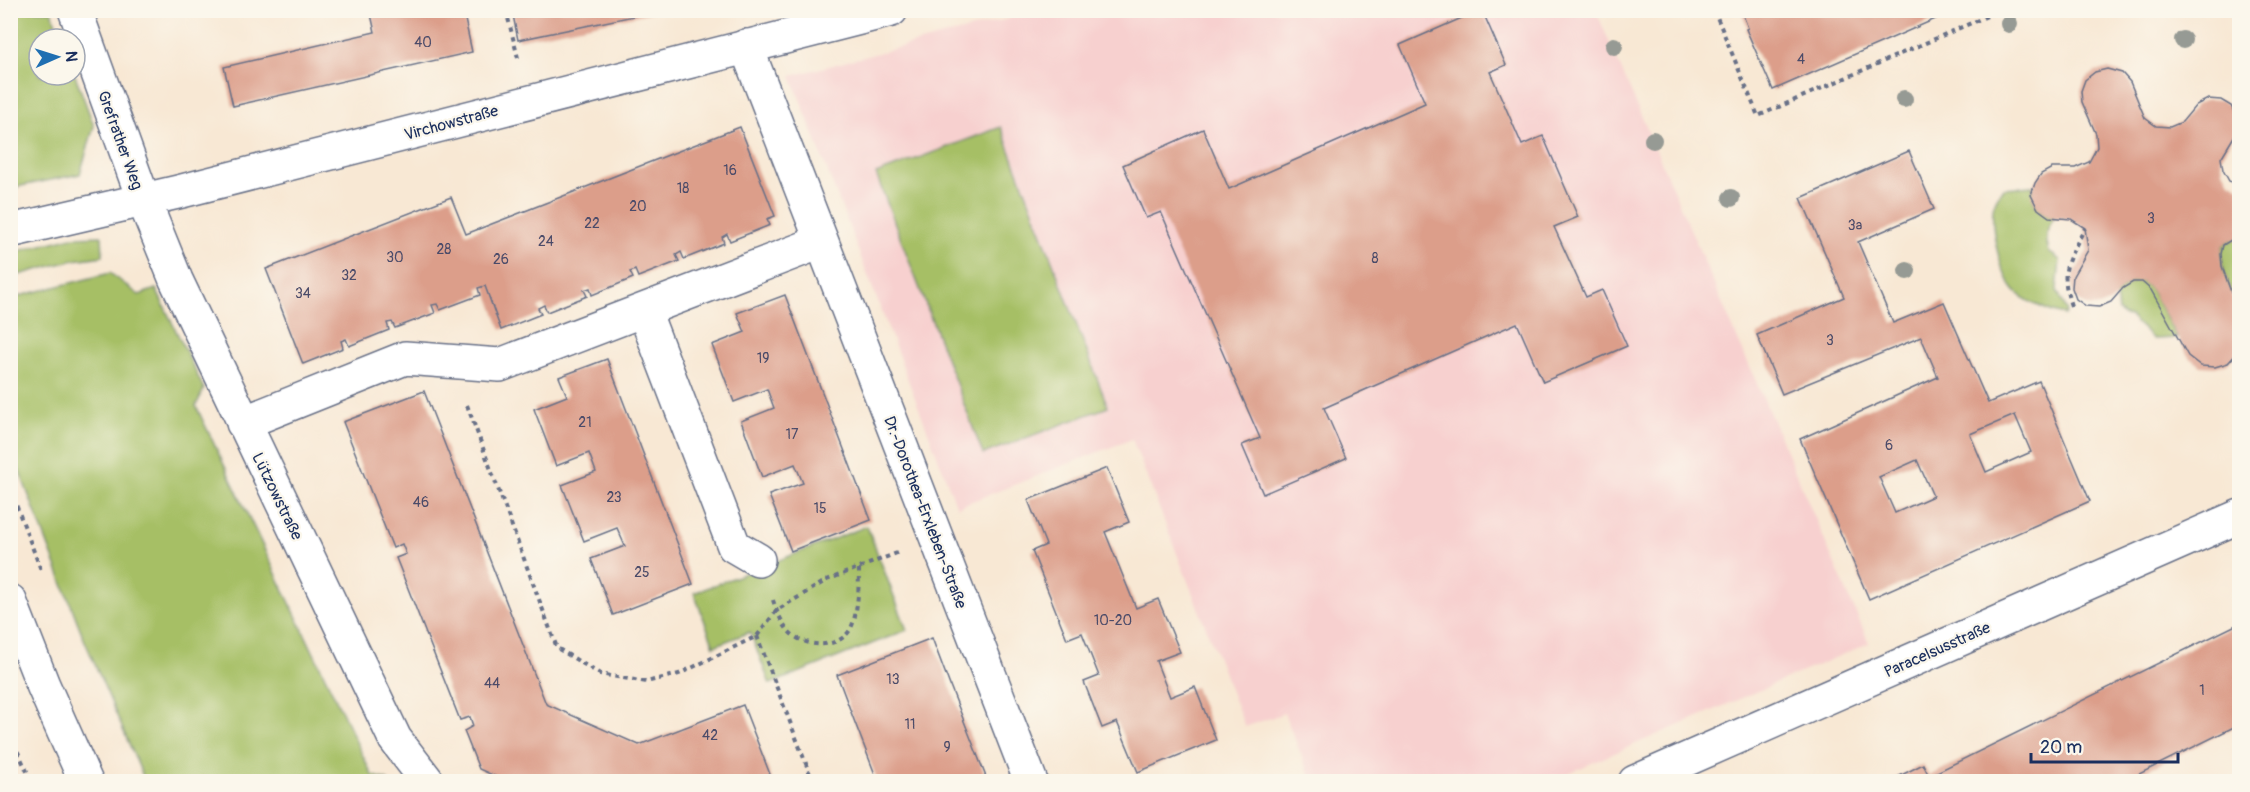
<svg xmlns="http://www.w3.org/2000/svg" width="2250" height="792" font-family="Pangolin,sans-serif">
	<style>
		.built { fill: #f7d0cf }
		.green { fill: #a6bf65; stroke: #607762; stroke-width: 1.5 }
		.building { fill: #dc9e8a; fill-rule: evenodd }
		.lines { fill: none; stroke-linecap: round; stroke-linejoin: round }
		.minor-casing { stroke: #687087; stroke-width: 36 }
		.tertiary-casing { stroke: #687087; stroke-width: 36 }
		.path { stroke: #687087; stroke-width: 4; stroke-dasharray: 4.5 4.5; stroke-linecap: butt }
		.minor { stroke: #fff; stroke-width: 33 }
		.tertiary { stroke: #fff; stroke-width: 33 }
		.tree { fill: #969a94 }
		.labels { text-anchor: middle; stroke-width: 4.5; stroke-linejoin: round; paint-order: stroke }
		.number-label { font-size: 14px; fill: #4b4b69 }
		.street-label { font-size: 16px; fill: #1b2f5e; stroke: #fbf7ec }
	</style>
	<rect width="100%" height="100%" fill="#fbf7ec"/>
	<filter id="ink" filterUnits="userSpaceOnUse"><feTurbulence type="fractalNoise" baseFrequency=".0167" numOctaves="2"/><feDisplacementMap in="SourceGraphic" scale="12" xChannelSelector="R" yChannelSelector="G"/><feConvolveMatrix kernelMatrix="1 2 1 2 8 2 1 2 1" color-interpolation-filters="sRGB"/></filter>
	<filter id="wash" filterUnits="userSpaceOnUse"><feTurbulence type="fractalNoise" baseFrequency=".008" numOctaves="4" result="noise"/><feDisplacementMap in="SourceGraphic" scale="24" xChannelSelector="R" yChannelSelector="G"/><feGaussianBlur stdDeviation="1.35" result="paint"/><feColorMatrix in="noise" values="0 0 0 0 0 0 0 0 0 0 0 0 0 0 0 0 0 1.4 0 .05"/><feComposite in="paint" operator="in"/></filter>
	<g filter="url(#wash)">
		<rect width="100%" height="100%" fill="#f8e8d4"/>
		<path class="built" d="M1038 11H1596L1869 643 1550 781H1312L1284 713 1245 727 1132 439 957 507 791 76Z"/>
		<g class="green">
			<path d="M11 10 51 11 62 39H39V75H75L94 126 80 174 11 188Z"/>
			<path d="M1001 127 1108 407 983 454 876 174Z"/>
			<path d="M2033 186C2030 200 2038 216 2054 217 2046 229 2045 238 2049 252L2060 260 2057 290 2067 312 2065 315C2052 313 2022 300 2014 290 2000 273 1991 231 1993 209 1994 201 1998 195 2003 188Z"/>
			<path d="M102 236 103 256 74 260 11 277V253L72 237Z"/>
			<path d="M2239 239V288L2231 293C2226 277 2219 262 2223 245L2231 240Z"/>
			<path d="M110 273 139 295 156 289 204 389 196 406 372 775 389 781H145L84 639 11 449V298Z"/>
			<path d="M2133 282H2142L2151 290 2177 338 2153 339 2130 317 2124 316 2118 311 2116 296 2123 288Z"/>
			<path d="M867 526 907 630 770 684 750 632 714 646 694 593Z"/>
		</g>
		<g id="blocks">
			<g class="building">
				<path d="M370 10H463L472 52 233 106 224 67 375 32Z"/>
				<path d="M512 10H653V12L518 40Z"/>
				<path d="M1480 10H1482L1506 65 1490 72 1522 145 1543 136 1578 217 1554 227 1586 297 1602 290 1627 346 1543 382 1517 323 1324 408 1346 458 1263 494 1242 445 1260 438 1161 212 1146 218 1123 165 1203 129 1229 189 1425 103 1400 45Z"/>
				<path d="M1741 10H1956L1773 90 1746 29 1748 28Z"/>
				<path d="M2107 69 2122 73 2130 82 2145 118 2156 126 2170 127 2182 122 2196 105 2208 99 2221 100 2231 106 2237 118 2238 130 2221 158 2223 170 2229 181 2240 187V239L2231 240 2223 245 2221 254 2222 266 2240 318V350L2228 363 2215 367 2201 366 2188 356 2151 290 2142 282H2133L2123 288 2111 302 2099 307 2086 306 2076 299 2072 288 2073 276 2088 250 2085 228 2071 219 2049 217 2038 209 2031 195 2035 183 2041 174 2052 168H2075L2089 162 2097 147 2096 134 2082 102 2081 91 2085 80 2095 72Z"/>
				<path d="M740 127 775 216 767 219 770 225 730 241 727 234 722 237 724 243 684 259 681 252 676 255 679 261 638 277 635 270 630 272 633 278 592 295 590 288 584 290 587 296 547 312 544 305 538 308 541 314 501 330 485 286 478 288 480 295 440 310 437 304 432 305 435 313 395 328 392 322 387 323 389 330 349 346 346 339 341 341 343 348 303 364 266 269 451 197 466 234Z"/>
				<path d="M1909 151 1934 209 1858 242 1893 323 1944 302 1988 403 2039 381 2090 501 1869 599 1800 439 1938 377 1921 337 1782 394 1757 335 1844 297 1801 198ZM2015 415 2031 452 1986 472 1970 434ZM1917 460 1933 496 1895 513 1879 477Z"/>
				<path d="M785 295 871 520 791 551 769 495 803 483 795 464 762 477 741 421 774 408 767 389 734 402 712 345 745 332 737 313Z"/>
				<path d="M607 359 693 584 613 615 591 559 625 546 617 528 584 541 562 485 596 472 589 453 556 466 534 409 567 396 559 377Z"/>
				<path d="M424 391 546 704 639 745 743 705 773 782H508L479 769 464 731 473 726 470 717 460 720 396 558 406 554 402 544 393 548 343 422Z"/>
				<path d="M1107 468 1129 522 1105 532 1136 608 1158 599 1180 652 1156 661 1170 697 1195 687 1216 740 1138 772 1117 722 1102 728 1084 682 1099 676 1082 633 1067 639 1032 551 1046 545 1028 500Z"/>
				<path d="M2240 623V724L2123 782H1888L1923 764 1929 776Z"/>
				<path d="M932 638 949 683 988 782H878L854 720 837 675Z"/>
			</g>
		</g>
	</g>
	<g filter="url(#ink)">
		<use href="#blocks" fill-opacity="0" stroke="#687087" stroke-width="1.5"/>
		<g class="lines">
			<g class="minor-casing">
				<g id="minor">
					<path d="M75 10 144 201 176 280 395 739 428 782"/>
					<path d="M746 46 1031 782"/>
					<path d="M10 231 178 192 891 10"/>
					<path d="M644 311 734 546 758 560"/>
					<path d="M243 423 405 358 500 365 821 242"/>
					<path d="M1635 782 2240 516"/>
				</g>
			</g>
			<g class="tertiary-casing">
				<path id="tertiary" d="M10 601 43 685 86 782"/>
			</g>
			<g class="path">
				<path d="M506 10 519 62"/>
				<path d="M1714 10 1758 116 2001 10"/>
				<path d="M2071 306C2059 268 2068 261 2085 228"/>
				<path d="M467 405 557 648 600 674 646 682 679 674 757 636 777 610 827 580 897 553"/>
				<path d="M10 489 41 570"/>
				<path d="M773 600C776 610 781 621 787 629 801 648 839 651 851 628 858 613 859 585 859 568"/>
				<path d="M757 636 813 782"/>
				<path d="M10 735 32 782"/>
			</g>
			<use href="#minor" class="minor"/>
			<use href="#tertiary" class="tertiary"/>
		</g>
		<g class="tree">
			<circle cx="2009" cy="24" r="9"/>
			<circle cx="2183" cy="40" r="9"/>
			<circle cx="1614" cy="46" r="9"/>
			<circle cx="1904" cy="99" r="9"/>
			<circle cx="1653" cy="140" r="9"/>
			<circle cx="1731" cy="198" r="9"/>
			<circle cx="1907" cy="271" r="9"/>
		</g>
	</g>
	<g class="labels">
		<g class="number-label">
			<text x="423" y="47">40</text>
			<text x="1801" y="64">4</text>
			<text x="730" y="175">16</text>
			<text x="683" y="193">18</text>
			<text x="638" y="211">20</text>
			<text x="2151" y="223">3</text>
			<text x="592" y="228">22</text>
			<text x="1855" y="230">3a</text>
			<text x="546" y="246">24</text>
			<text x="444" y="254">28</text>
			<text x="395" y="262">30</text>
			<text x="1375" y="263">8</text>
			<text x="501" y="264">26</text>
			<text x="349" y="280">32</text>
			<text x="303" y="298">34</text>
			<text x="1830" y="345">3</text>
			<text x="763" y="363">19</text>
			<text x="585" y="427">21</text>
			<text x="792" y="439">17</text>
			<text x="1889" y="450">6</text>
			<text x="614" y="502">23</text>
			<text x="421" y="507">46</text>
			<text x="820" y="513">15</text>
			<text x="642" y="577">25</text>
			<text x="1113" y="625">10-20</text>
			<text x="893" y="684">13</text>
			<text x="492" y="688">44</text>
			<text x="2202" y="695">1</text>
			<text x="910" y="729">11</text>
			<text x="710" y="740">42</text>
			<text x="947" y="752">9</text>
		</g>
		<g class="street-label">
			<text transform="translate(451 122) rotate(-15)" y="6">Virchowstraße</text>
			<text transform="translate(121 140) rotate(70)" y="6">Grefrather Weg</text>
			<text transform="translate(278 496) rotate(64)" y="6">Lützowstraße</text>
			<text transform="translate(926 512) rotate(69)" y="6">Dr.-Dorothea-Erxleben-Straße</text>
			<text transform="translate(1937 649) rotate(-24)" y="6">Paracelsusstraße</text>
		</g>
	</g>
	<rect width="2250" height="792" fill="none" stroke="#fbf7ec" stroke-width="36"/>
	<g transform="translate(57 57) rotate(87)"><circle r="28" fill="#fbf7ec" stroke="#a1a7b3" stroke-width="1.5"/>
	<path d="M0-4.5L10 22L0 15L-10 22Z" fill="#1f6fb2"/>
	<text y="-9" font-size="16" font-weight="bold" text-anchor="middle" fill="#1b2f5e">N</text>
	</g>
	<path d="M2031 753v9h147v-9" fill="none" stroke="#1b2f5e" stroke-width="3"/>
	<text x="2040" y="753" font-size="18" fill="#1b2f5e" stroke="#fbf7ec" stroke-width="4.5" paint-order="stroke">20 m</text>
</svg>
